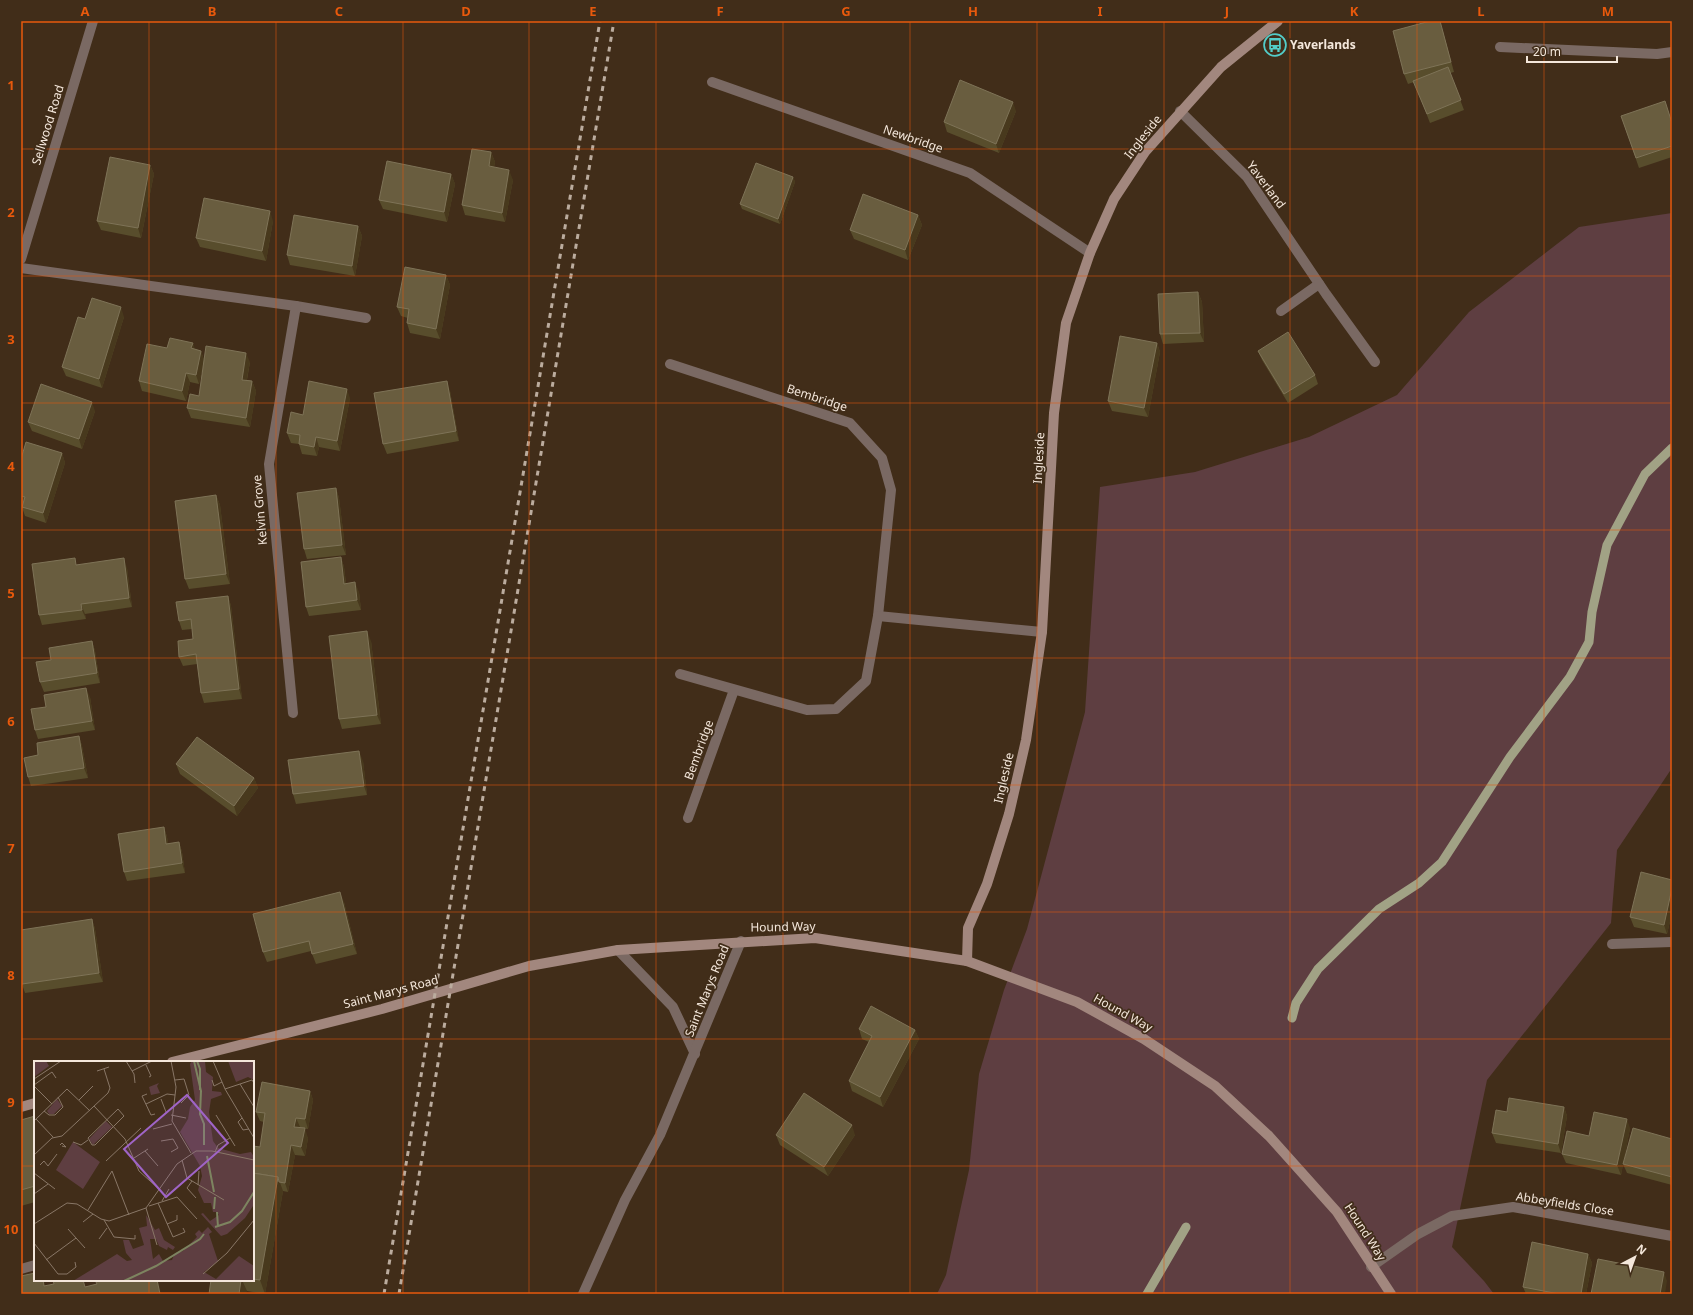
<svg xmlns="http://www.w3.org/2000/svg" width="1693" height="1315" font-family="'Noto Sans',sans-serif">
	<style>
		.green { fill: #5e3e41 }
		.lines { fill: none; stroke-linecap: round; stroke-linejoin: round }
		.stream { stroke: #a1a285; stroke-width: 9 }
		.street { stroke: #7a6963; stroke-width: 10 }
		.secondary { stroke: #a2877e; stroke-width: 10 }
		.rail { stroke: #bbac9e; stroke-width: 3; stroke-dasharray: 5 5; stroke-linecap: butt }
		.wall { fill: #584d2c }
		.shaded-wall { fill: #48391d }
		.building { fill: #695d3f; stroke: #7e7357 }
		.grid { fill: none; stroke: #e8590c; stroke-width: 1; stroke-opacity: 0.55 }
		.labels { text-anchor: middle; stroke-width: 3.5; stroke-linejoin: round; paint-order: stroke }
		.poi-label { font-size: 12px; font-weight: bold; fill: #f4e7db; stroke: #412d19; text-anchor: start }
		.street-label { font-size: 12px; fill: #f4e7db; stroke: #412d19 }
		.inset-river { fill: none; stroke: #7d8460; stroke-width: 2 }
		.inset-road { fill: none; stroke: #897767; stroke-width: 1 }
		.view { fill: #9f64c7; fill-opacity: 0.15; stroke: #9f64c7; stroke-width: 2 }
		.inset-edge { fill: none; stroke: #f4e7db; stroke-width: 2 }
		.neatline { fill: none; stroke: #e8590c; stroke-width: 1.5 }
		.grid-label { font-size: 13px; text-anchor: middle; font-weight: bold; fill: #e8590c }
	</style>
	<rect width="100%" height="100%" fill="#412d19"/>
	<path class="green" d="M1672 213V768L1617 850 1611 923 1487 1080 1452 1247 1484 1281 1494 1294H937L946 1275 969 1170 979 1074 1004 990 1027 929 1085 712 1100 487 1195 472 1309 437 1397 395 1469 312 1579 227Z"/>
	<g class="lines">
		<g class="stream">
			<path d="M1292 1018 1296 1003 1318 969 1379 909 1419 883 1442 862 1510 757 1570 677 1589 642 1592 612 1607 545 1645 474 1672 448"/>
			<path d="M1147 1294 1186 1227"/>
		</g>
		<g class="street">
			<path d="M1500 47 1657 54 1672 52"/>
			<path d="M712 82 970 173 1090 253"/>
			<path d="M1180 111 1247 177 1326 294 1375 362"/>
			<path d="M21 259 93 21"/>
			<path d="M21 268 296 306 366 318"/>
			<path d="M1281 311 1319 284"/>
			<path d="M670 364 850 423 882 458 891 490 878 616 866 681 836 709 807 710 680 674"/>
			<path d="M878 616 1042 632"/>
			<path d="M293 713 269 464 296 306"/>
			<path d="M688 818 734 690"/>
			<path d="M1612 944 1672 942"/>
			<path d="M618 950 673 1007 695 1054"/>
			<path d="M1371 1267 1418 1234 1452 1216 1513 1207 1672 1236"/>
			<path d="M21 1269 35 1265"/>
			<path d="M583 1294 625 1200 660 1135 741 941"/>
		</g>
		<g class="secondary">
			<path d="M967 961 968 928 987 884 1009 814 1026 740 1042 632 1054 413 1066 323 1090 253 1114 199 1145 152 1221 67 1278 21"/>
			<path d="M172 1062 382 1009 529 966 618 950 815 938 967 961 1077 1002 1144 1039 1215 1086 1269 1136 1337 1212 1391 1294"/>
			<path d="M21 1107 35 1103"/>
		</g>
		<g class="rail">
			<path d="M384 1294 600 21"/>
			<path d="M399 1294 614 21"/>
		</g>
	</g>
	<g class="wall">
		<path d="M1442 28 1454 72 1450 73 1464 110 1430 123 1414 82 1408 84 1404 74Z"/>
		<path d="M1016 111 999 153 947 132 944 122Z"/>
		<path d="M1621 116 1672 122V157L1639 168Z"/>
		<path d="M491 152 495 162 494 167 513 180 505 222 465 215 462 205Z"/>
		<path d="M150 165 154 174 141 238 101 230 97 221Z"/>
		<path d="M451 174 455 184 447 222 383 209 379 200Z"/>
		<path d="M793 177 795 182 780 224 742 209 740 204Z"/>
		<path d="M918 215 922 225 908 260 854 239 850 230Z"/>
		<path d="M273 221 266 261 200 247 196 238Z"/>
		<path d="M358 226 362 236 355 276 290 265 287 255Z"/>
		<path d="M446 275 450 285 440 339 410 333 407 323 408 318 401 316 397 307Z"/>
		<path d="M1198 292 1202 302 1204 342 1163 344 1160 334Z"/>
		<path d="M124 317 102 388 66 376 62 367 85 319Z"/>
		<path d="M1157 343 1160 352 1148 417 1112 411 1108 401Z"/>
		<path d="M167 348 195 349 201 351 204 360 199 384 190 382 186 401 142 391 139 381Z"/>
		<path d="M1258 351 1315 375 1318 384 1288 403 1262 360Z"/>
		<path d="M250 362 247 380 252 381 256 391 250 427 191 418 187 408 199 396Z"/>
		<path d="M450 391 459 441 387 454 383 444Z"/>
		<path d="M350 398 340 451 319 447 317 456 302 454 299 444 291 443 287 433 303 415Z"/>
		<path d="M95 411 82 449 32 431 28 422Z"/>
		<path d="M62 453 65 463 46 523 25 516 22 507V505L21 504V459Z"/>
		<path d="M336 488 339 498 346 555 307 559 304 549Z"/>
		<path d="M216 495 220 505 230 584 189 589 185 579Z"/>
		<path d="M341 557 344 567 346 583 359 592 361 610 309 616 306 607Z"/>
		<path d="M77 565 127 568 132 607 85 614 86 619 42 625 39 615Z"/>
		<path d="M228 596 231 606 242 699 204 703 201 693 197 664 183 666 179 657 193 639 192 629 182 630 179 621Z"/>
		<path d="M92 641 95 651 100 683 44 692 40 682Z"/>
		<path d="M371 641 381 724 342 729 339 719Z"/>
		<path d="M90 697 95 730 38 739 35 730 46 707Z"/>
		<path d="M79 736 82 746 88 778 31 786 28 777 38 755Z"/>
		<path d="M363 761 367 795 296 804 293 794Z"/>
		<path d="M176 764 254 778 258 788 237 816 180 774Z"/>
		<path d="M164 827 167 837 168 844 179 842 182 852 185 873 127 881 124 872Z"/>
		<path d="M1672 880V913L1667 934 1634 927 1630 917Z"/>
		<path d="M344 902 357 954 316 964 311 951 267 962 263 952Z"/>
		<path d="M92 919 95 929 103 982 25 993 22 984Z"/>
		<path d="M859 1029 915 1030 919 1039 883 1107 852 1091 849 1081 869 1042 862 1039Z"/>
		<path d="M310 1091 313 1100 308 1129 300 1128 308 1138 305 1156 295 1155 288 1192 283 1191 265 1294 247 1291 211 1280H253V1146L260 1147 264 1122 260 1121 256 1112Z"/>
		<path d="M1564 1107 1567 1116 1561 1153 1496 1143 1492 1133 1507 1112Z"/>
		<path d="M35 1116V1202L21 1206V1120Z"/>
		<path d="M1630 1128 1621 1175 1566 1163 1562 1154 1589 1136Z"/>
		<path d="M776 1135H855L828 1176 780 1145Z"/>
		<path d="M1672 1139V1185L1627 1173 1623 1164Z"/>
		<path d="M1588 1254 1592 1263 1586 1294H1526L1523 1287Z"/>
	</g>
	<g class="shaded-wall">
		<path d="M1013 102 1016 111 999 153 996 144Z"/>
		<path d="M491 152 495 162 492 176 489 166Z"/>
		<path d="M150 165 154 174 141 238 138 228Z"/>
		<path d="M509 170 513 180 505 222 502 213Z"/>
		<path d="M451 174 455 184 447 222 444 212Z"/>
		<path d="M793 177 795 182 780 224 778 219Z"/>
		<path d="M270 211 273 221 266 261 262 251Z"/>
		<path d="M918 215 922 225 908 260 905 250Z"/>
		<path d="M358 226 362 236 355 276 352 266Z"/>
		<path d="M446 275 450 285 440 339 436 329Z"/>
		<path d="M1198 292 1202 302 1204 342 1200 333Z"/>
		<path d="M121 307 124 317 102 388 99 379Z"/>
		<path d="M193 343 196 352 191 348Z"/>
		<path d="M1157 343 1160 352 1148 417 1144 408Z"/>
		<path d="M201 351 204 360 199 384 196 375Z"/>
		<path d="M246 353 250 362 245 389 242 380Z"/>
		<path d="M186 373 190 382 186 401 182 391Z"/>
		<path d="M252 381 256 391 250 427 246 418Z"/>
		<path d="M447 381 450 391 459 441 456 431Z"/>
		<path d="M347 389 350 398 340 451 337 441Z"/>
		<path d="M92 402 95 411 82 449 79 439Z"/>
		<path d="M316 437 319 447 317 456 314 447Z"/>
		<path d="M62 453 65 463 46 523 43 513Z"/>
		<path d="M336 488 339 498 346 555 342 545Z"/>
		<path d="M216 495 220 505 230 584 226 574Z"/>
		<path d="M341 557 344 567 347 593 344 584Z"/>
		<path d="M124 558 127 568 132 607 129 598Z"/>
		<path d="M355 582 359 592 361 610 357 600Z"/>
		<path d="M228 596 231 606 242 699 239 689Z"/>
		<path d="M81 604 85 614 86 619 82 610Z"/>
		<path d="M367 631 371 641 381 724 377 715Z"/>
		<path d="M92 641 95 651 100 683 97 673Z"/>
		<path d="M86 688 90 697 95 730 92 721Z"/>
		<path d="M79 736 82 746 88 778 84 768Z"/>
		<path d="M359 751 363 761 367 795 364 786Z"/>
		<path d="M254 778 258 788 237 816 234 806Z"/>
		<path d="M164 827 167 837 170 854 166 844Z"/>
		<path d="M179 842 182 852 185 873 182 863Z"/>
		<path d="M1672 888V913L1667 934 1664 925Z"/>
		<path d="M340 892 344 902 357 954 353 944Z"/>
		<path d="M92 919 95 929 103 982 99 973Z"/>
		<path d="M915 1030 919 1039 883 1107 880 1097Z"/>
		<path d="M310 1091 313 1100 308 1129 305 1119Z"/>
		<path d="M1564 1107 1567 1116 1561 1153 1558 1144Z"/>
		<path d="M296 1118 300 1127 298 1136 294 1127Z"/>
		<path d="M1627 1119 1630 1128 1621 1175 1617 1165Z"/>
		<path d="M852 1125 855 1135 828 1176 824 1167Z"/>
		<path d="M305 1128 308 1138 305 1156 301 1147Z"/>
		<path d="M291 1145 295 1155 288 1192 285 1183Z"/>
		<path d="M278 1177 283 1191 265 1294 260 1280Z"/>
		<path d="M1588 1254 1592 1263 1586 1294H1581Z"/>
		<path d="M1664 1272 1667 1281 1665 1294H1660Z"/>
		<path d="M43 1280H44L47 1294 44 1286Z"/>
		<path d="M157 1280H158L161 1294H160Z"/>
		<path d="M241 1280H242L247 1291 246 1294H239Z"/>
	</g>
	<g class="building">
		<path d="M1430 21H1440L1451 62 1404 74 1393 31Z"/>
		<path d="M1448 67 1461 100 1427 114 1413 81Z"/>
		<path d="M960 80 1013 102 996 144 944 122Z"/>
		<path d="M1665 101 1672 123V146L1636 158 1621 116Z"/>
		<path d="M472 149 491 152 489 166 509 170 502 213 462 205Z"/>
		<path d="M110 157 150 165 138 228 97 221Z"/>
		<path d="M387 161 451 174 444 212 379 200Z"/>
		<path d="M756 163 793 177 778 219 740 204Z"/>
		<path d="M863 194 918 215 905 250 850 230Z"/>
		<path d="M204 198 270 211 262 251 196 238Z"/>
		<path d="M294 215 358 226 352 266 287 255Z"/>
		<path d="M405 267 446 275 436 329 407 323 409 309 397 307Z"/>
		<path d="M1198 292 1200 333 1160 334 1158 294Z"/>
		<path d="M92 298 121 307 99 379 62 367 78 317 85 319Z"/>
		<path d="M1288 332 1315 375 1284 394 1258 351Z"/>
		<path d="M1120 336 1157 343 1144 408 1108 401Z"/>
		<path d="M170 338 193 343 191 348 201 351 196 375 186 373 182 391 139 381 147 344 167 348Z"/>
		<path d="M206 346 246 353 242 380 252 381 246 418 187 408 190 394 199 396Z"/>
		<path d="M309 381 347 389 337 441 316 437 314 447 299 444 300 435 287 433 291 412 303 415Z"/>
		<path d="M447 381 456 431 383 444 374 393Z"/>
		<path d="M41 384 92 402 79 439 28 422Z"/>
		<path d="M26 442 62 453 43 513 22 507 25 497 21 496V459Z"/>
		<path d="M336 488 342 545 304 549 297 493Z"/>
		<path d="M216 495 226 574 185 579 175 501Z"/>
		<path d="M341 557 344 584 355 582 357 600 306 607 301 562Z"/>
		<path d="M75 558 76 565 124 558 129 598 81 604 82 610 39 615 32 564Z"/>
		<path d="M228 596 239 689 201 693 196 654 179 657 178 641 193 639 191 619 179 621 176 602Z"/>
		<path d="M367 631 377 715 339 719 329 636Z"/>
		<path d="M92 641 97 673 40 682 36 662 51 660 49 648Z"/>
		<path d="M86 688 92 721 35 730 31 709 46 707 44 695Z"/>
		<path d="M79 736 84 768 28 777 24 758 38 755 37 743Z"/>
		<path d="M197 737 254 778 234 806 176 764Z"/>
		<path d="M359 751 364 786 293 794 288 760Z"/>
		<path d="M164 827 166 844 179 842 182 863 124 872 118 834Z"/>
		<path d="M1641 872 1672 880V888L1664 925 1630 917Z"/>
		<path d="M340 892 353 944 312 954 309 941 263 952 253 914Z"/>
		<path d="M92 919 99 973 22 984 21 979V930Z"/>
		<path d="M871 1006 915 1030 880 1097 849 1081 872 1036 859 1029Z"/>
		<path d="M262 1082 310 1091 305 1119 296 1118 294 1127 305 1128 301 1147 291 1145 285 1183 279 1182 278 1177 253 1173V1146L260 1147 265 1113 256 1112Z"/>
		<path d="M804 1093 852 1125 824 1167 776 1135Z"/>
		<path d="M1509 1098 1564 1107 1558 1144 1492 1133 1496 1110 1507 1112Z"/>
		<path d="M1594 1112 1627 1119 1617 1165 1562 1154 1567 1131 1589 1136Z"/>
		<path d="M35 1116V1186L21 1190V1120Z"/>
		<path d="M1633 1128 1672 1139V1177L1623 1164Z"/>
		<path d="M253 1173 278 1177 260 1280 253 1279Z"/>
		<path d="M1532 1242 1588 1254 1581 1294H1559L1523 1287Z"/>
		<path d="M1598 1259 1664 1272 1660 1294H1591Z"/>
		<path d="M35 1273V1280H43L44 1286 54 1284 53 1280H83L85 1287 97 1284 95 1280H157L160 1294H21V1276Z"/>
		<path d="M211 1280H241L239 1294H209Z"/>
	</g>
	<path class="grid" d="M149 21V1062M276 21V1294M403 21V1294M529 21V1294M656 21V1294M783 21V1294M910 21V1294M1037 21V1294M1164 21V1294M1290 21V1294M1417 21V1294M1544 21V1294M21 149H1672M21 276H1672M21 403H1672M21 530H1672M21 658H1672M21 785H1672M21 912H1672M21 1039H1672M21 1166H35M253 1166H1672M149 1280V1294"/>
	<defs>
		<g id="bus-ring" transform="scale(1.15)"><circle r="9.5" fill="#412d19" stroke="#53cdc9" stroke-width="1.5"/><path d="M-5-6H5V4H4V6H2V4H-2V6H-4V4H-5ZM-3.5-4V0h7V-4ZM-3.5 1.2v1.5H-2V1.2ZM2 1.2v1.5H3.5V1.2Z" fill="#53cdc9"/></g>
	</defs>
	<g fill-rule="evenodd">
		<use href="#bus-ring" x="1275" y="45"/>
	</g>
	<g class="labels">
		<g class="poi-label">
			<text x="1290" y="49">Yaverlands</text>
		</g>
		<g class="street-label">
			<text transform="translate(48 125) rotate(-73)" y="4">Sellwood Road</text>
			<text transform="translate(1143 137) rotate(-52)" y="4">Ingleside</text>
			<text transform="translate(913 139) rotate(19)" y="4">Newbridge</text>
			<text transform="translate(1266 185) rotate(53)" y="4">Yaverland</text>
			<text transform="translate(817 398) rotate(18)" y="4">Bembridge</text>
			<text transform="translate(1039 458) rotate(-87)" y="4">Ingleside</text>
			<text transform="translate(260 510) rotate(-95)" y="4">Kelvin Grove</text>
			<text transform="translate(699 750) rotate(-70)" y="4">Bembridge</text>
			<text transform="translate(1004 778) rotate(-77)" y="4">Ingleside</text>
			<text transform="translate(783 927) rotate(-1)" y="4">Hound Way</text>
			<text transform="translate(707 991) rotate(-68)" y="4">Saint Marys Road</text>
			<text transform="translate(391 992) rotate(-15)" y="4">Saint Marys Road</text>
			<text transform="translate(1123 1013) rotate(29)" y="4">Hound Way</text>
			<text transform="translate(1565 1204) rotate(9)" y="4">Abbeyfields Close</text>
			<text transform="translate(1365 1232) rotate(57)" y="4">Hound Way</text>
		</g>
	</g>
	<g transform="translate(34 1061)">
		<rect width="220" height="220" fill="#412d19"/>
		<path d="M0 0H12L15 5 0 16ZM158 0H171L172 11 179 16 178 30 187 31 188 34 177 38 175 51 179 80 184 87 206 93 217 91 220 96 219 145 211 157 193 173 187 175 167 153 169 152 176 160 185 154 183 151H179L177 142H170L164 129 168 115 166 105 146 71 154 58 156 46 161 39 156 3ZM194 0H220V19L214 16 202 21ZM125 22 123 25 126 32 117 34 115 26ZM23 38 28 45 20 53H15L13 50ZM72 60 78 66 59 84 55 78ZM39 81 66 101 49 128 22 109ZM112 154 121 169 125 167 130 179 141 186 139 189 134 186 133 189 125 185 122 178H116L119 198 125 193 129 200 138 199 141 192 149 190 163 176 161 173 165 169 168 172 174 166 178 171 175 173 184 200 170 211 182 218 205 195 220 205V220H39L83 193 93 200 98 199 92 192 89 179H95L99 188 110 184 105 167 113 165Z" fill="#5e3e41"/>
		<path class="inset-river" d="M160 0 167 30 166 53 170 63V84M163 0 166 8V29M173 95 180 131M180 148 181 136M183 151 184 166M181 166 196 161 208 150 220 131M90 220 122 205 166 178 170 173"/>
		<path class="inset-road" d="M92 0 100 13 101 22M137 0 142 26 138 60 157 92M179 0 191 28 220 77M112 4 117 15 115 16M63 10 75 6M98 10 118 0M0 18 27 0M141 19 150 18 155 34 147 42M178 19 180 25 188 21M206 23 220 46M0 24 18 11 22 17M0 25 18 43M191 28 218 19 220 22M113 33 108 35 117 54 121 53M127 38 132 51M45 39 59 25M112 43 133 33 141 34M60 45 91 78 105 110 126 129M84 48 90 55 61 84H58L54 77ZM10 50 15 54H21L29 46 24 36M137 54 152 57M182 54 201 85M208 57 204 61 209 69 215 68M2 58 19 76M0 60 33 28 56 50M119 68 138 63M127 80 139 78 144 87 137 91M39 81 47 84 54 79M26 84 28 82 32 86 28 85M111 90 124 105M181 91 184 84 196 77M0 94 18 77 28 75 74 32 76 27 70 8M100 97 114 88M148 99 153 117 190 139M72 100 107 67M6 104 10 100 14 105M14 105 23 93M0 112 21 128M158 120 153 127 162 137M164 124 165 110M0 133 14 123M128 140 135 128M124 142 139 176 151 171 149 167M115 145 143 136 163 158M112 147 123 184M54 149 78 110 95 154M70 159 80 176 101 178V174M49 161 59 153M0 163 33 142 43 143 67 158 75 160 112 147 143 103 162 90H178L220 99M133 163 143 159V154M34 168 51 187M65 178 73 167M0 182 24 213H33L42 206 41 201M12 199 42 177M169 213 193 192 220 159"/>
		<path class="view" d="M153 34 194 82 132 136 90 88Z"/>
		<rect width="220" height="220" class="inset-edge"/>
	</g>
	<rect width="1693" height="1315" fill="none" stroke="#412d19" stroke-width="44"/>
	<g transform="translate(1635 1257) rotate(41)" stroke="#412d19" stroke-width="3" paint-order="stroke">
	<path d="M0-3L7 15L0 10L-7 15Z" fill="#f4e7db"/>
	<text y="-6" font-size="11" font-weight="bold" text-anchor="middle" fill="#f4e7db">N</text>
	</g>
	<path d="M1527 56v6h90v-6" fill="none" stroke="#f4e7db" stroke-width="2"/>
	<text x="1533" y="56" font-size="12" fill="#f4e7db" stroke="#412d19" stroke-width="3" paint-order="stroke">20 m</text>
	<rect x="22" y="22" width="1649" height="1271" class="neatline"/>
	<g class="grid-label">
		<text x="85" y="16">A</text>
		<text x="212" y="16">B</text>
		<text x="339" y="16">C</text>
		<text x="466" y="16">D</text>
		<text x="593" y="16">E</text>
		<text x="720" y="16">F</text>
		<text x="846" y="16">G</text>
		<text x="973" y="16">H</text>
		<text x="1100" y="16">I</text>
		<text x="1227" y="16">J</text>
		<text x="1354" y="16">K</text>
		<text x="1481" y="16">L</text>
		<text x="1608" y="16">M</text>
		<text x="11" y="90">1</text>
		<text x="11" y="217">2</text>
		<text x="11" y="344">3</text>
		<text x="11" y="471">4</text>
		<text x="11" y="598">5</text>
		<text x="11" y="726">6</text>
		<text x="11" y="853">7</text>
		<text x="11" y="980">8</text>
		<text x="11" y="1107">9</text>
		<text x="11" y="1234">10</text>
	</g>
</svg>
